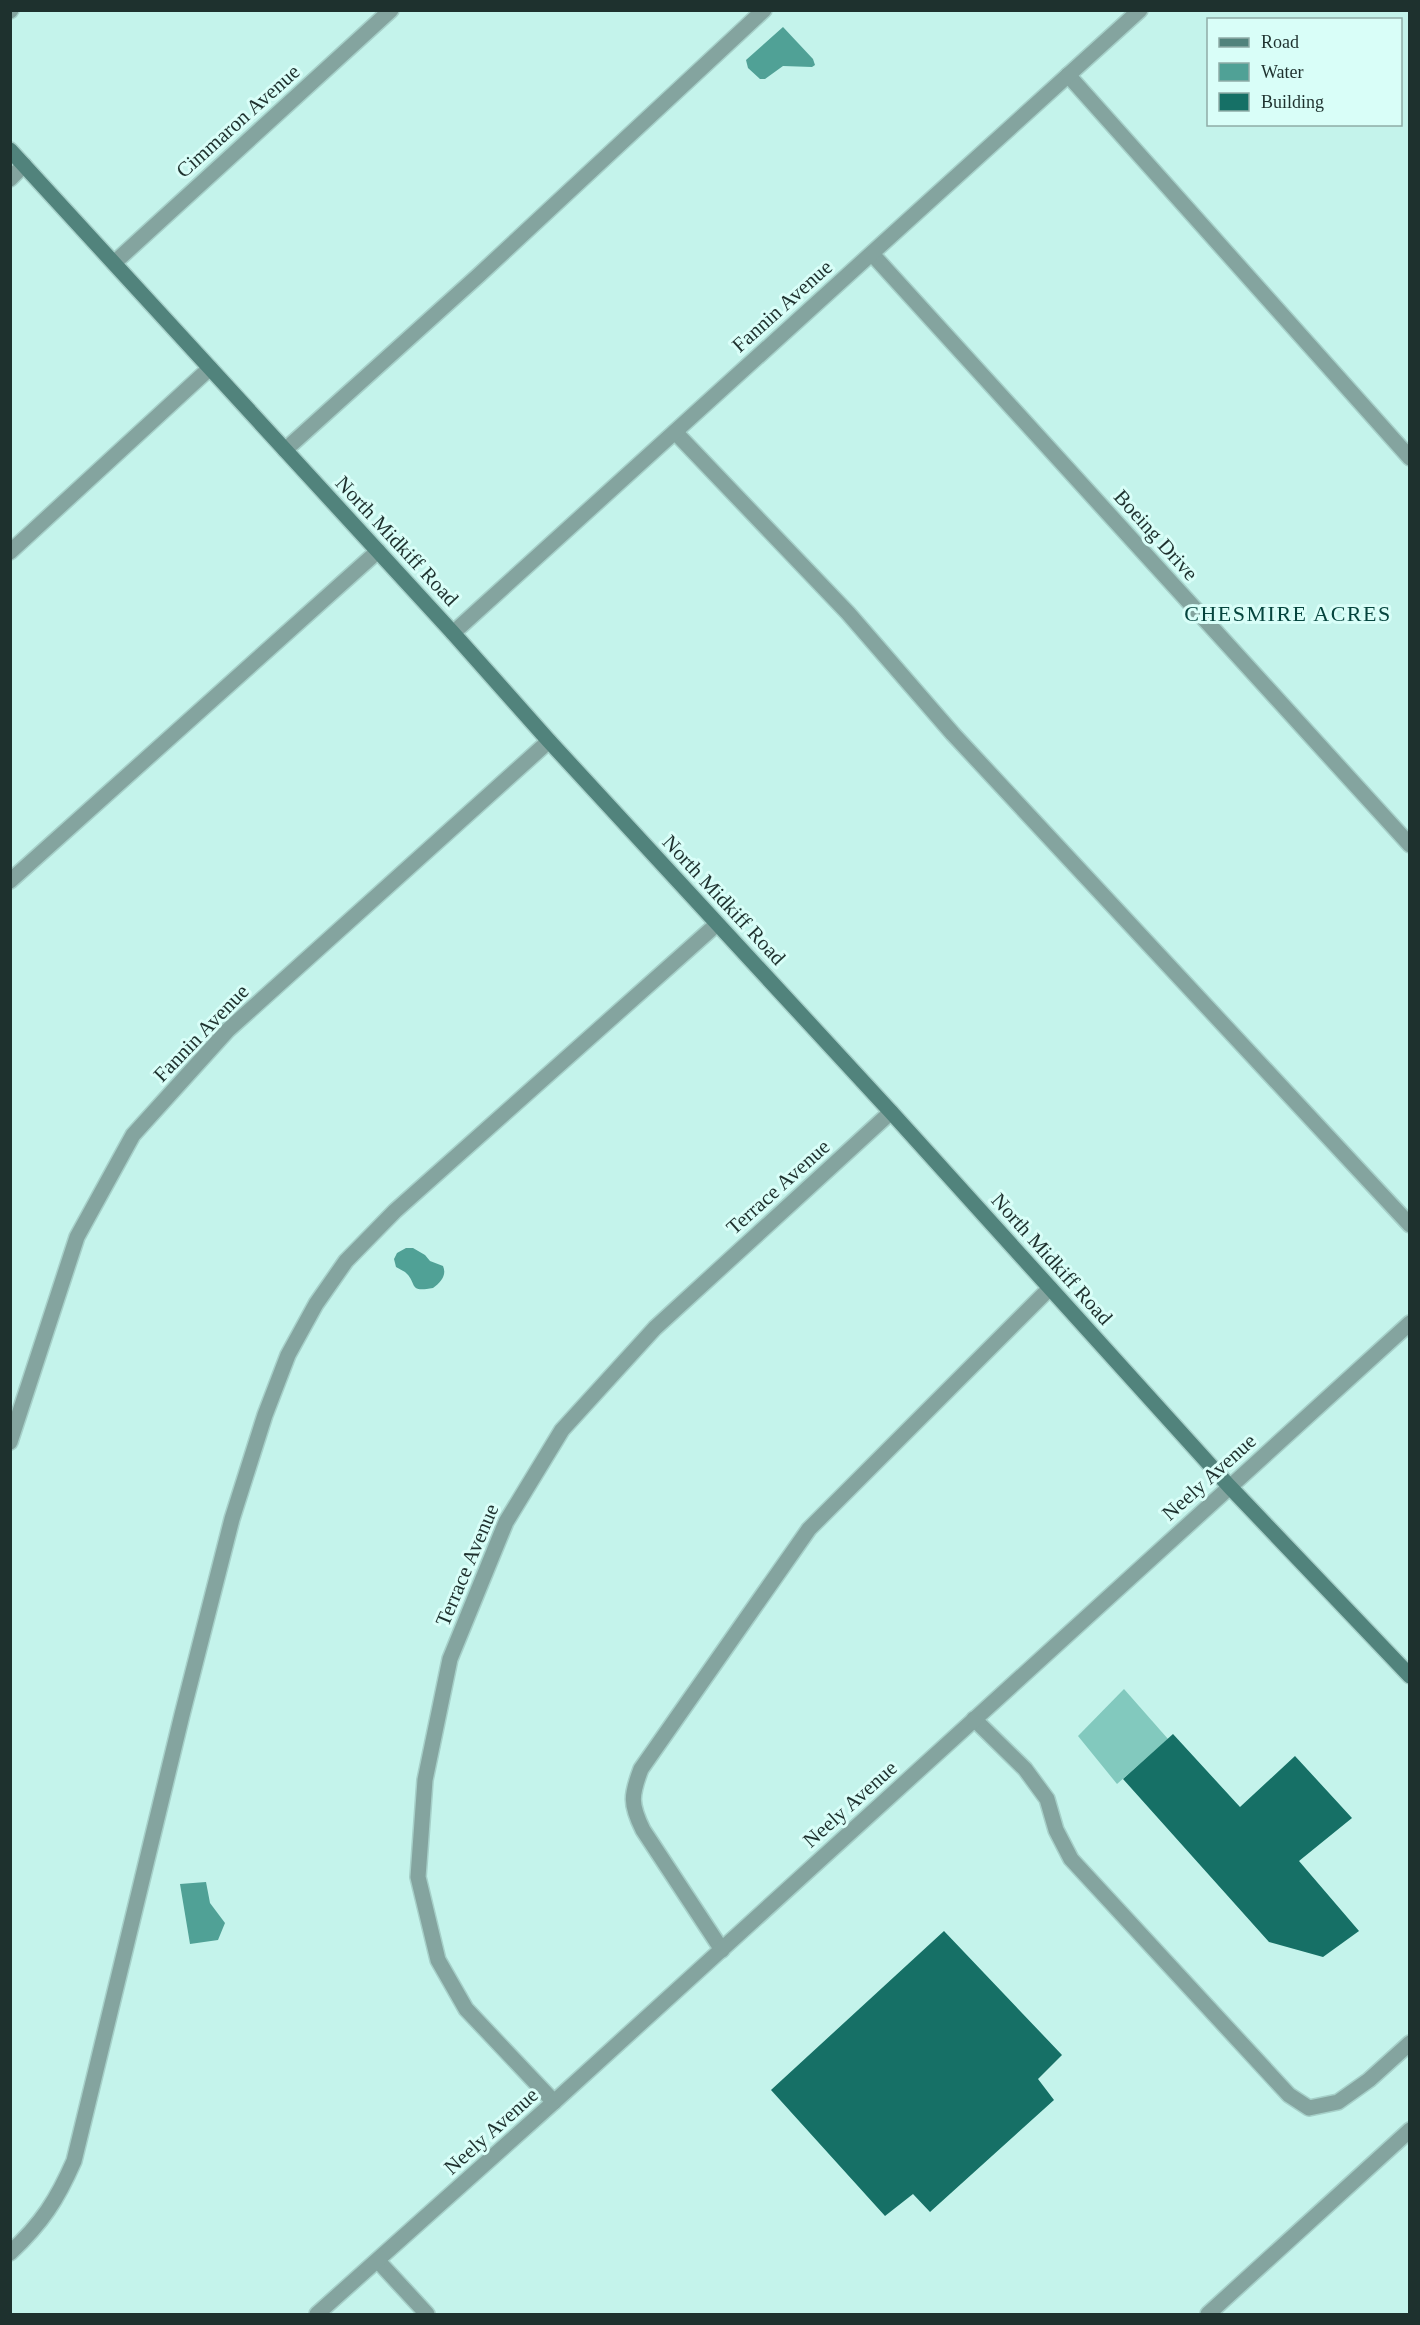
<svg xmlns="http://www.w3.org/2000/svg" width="1420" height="2325" font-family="Georgia,serif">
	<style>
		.green { fill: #82c9be }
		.water { fill: #50a196 }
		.building { fill: #167066 }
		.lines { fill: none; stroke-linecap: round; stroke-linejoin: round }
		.service-casing { stroke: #a6d0c9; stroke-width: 18 }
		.minor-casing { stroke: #a6d0c9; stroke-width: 18 }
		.tertiary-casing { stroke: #a6d0c9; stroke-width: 18 }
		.secondary-casing { stroke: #a6d0c9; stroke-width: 18 }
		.service { stroke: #84a49f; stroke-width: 15 }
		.minor { stroke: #84a49f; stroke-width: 15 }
		.tertiary { stroke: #84a49f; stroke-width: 15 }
		.secondary { stroke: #51837c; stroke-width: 15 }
		.labels { text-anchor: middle; stroke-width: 6; stroke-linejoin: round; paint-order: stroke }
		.street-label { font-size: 21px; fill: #1e312e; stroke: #d9fef8 }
		.neighbourhood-label { font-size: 22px; letter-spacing: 1.5px; fill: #05453e; stroke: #d9fef8 }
	</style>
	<rect width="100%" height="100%" fill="#c4f3eb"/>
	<path class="green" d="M1124 1689 1168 1739 1117 1784 1078 1736Z"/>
	<g class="water">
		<path d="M783 27 813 59 815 65 812 67 783 66 765 79H760L748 68 746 60Z"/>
		<path d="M406 1248H413L425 1255 430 1261 443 1266C447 1275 441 1282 433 1288 407 1293 418 1283 405 1272 402 1270 399 1269 396 1267L394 1259 397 1253Z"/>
		<path d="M206 1882 210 1903 225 1923 218 1940 190 1944 180 1884Z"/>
	</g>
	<g class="building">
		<path d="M1173 1734 1240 1807 1295 1756 1352 1818 1299 1861 1359 1931 1323 1957 1269 1942 1123 1779Z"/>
		<path d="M944 1931 1062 2055 1038 2079 1054 2100 930 2212 913 2194 885 2216 771 2090Z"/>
	</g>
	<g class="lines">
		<g class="service-casing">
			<g id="service">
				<path d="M10 11 11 10"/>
				<path d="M1068 75 1410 458"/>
				<path d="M10 179 24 165"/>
				<path d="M675 432 848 613 953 734 1410 1225"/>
				<path d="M285 450 479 275 764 10"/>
				<path d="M10 881 378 551"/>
				<path d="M974 1719 1025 1769 1047 1799 1056 1830 1071 1859 1289 2095 1309 2108 1338 2102 1369 2080 1410 2043"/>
				<path d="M722 1950 643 1830C630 1804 631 1795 641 1769L809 1529 1050 1288"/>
				<path d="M10 2253C42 2223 57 2200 74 2161L182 1715 232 1519 265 1415 288 1355 316 1304 346 1261 395 1211 717 924"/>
				<path d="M378 2261 427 2314"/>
				<path d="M1208 2314 1410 2130"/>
			</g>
		</g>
		<g class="minor-casing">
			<g id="minor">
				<path d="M872 254 1410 845"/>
				<path d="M114 263 391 10"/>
				<path d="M10 552 210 368"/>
				<path d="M10 1442 77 1237 133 1135 228 1030 549 741"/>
				<path d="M554 2102 466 2009 438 1960 418 1877 425 1780 450 1659 506 1522 562 1430 655 1328 891 1112"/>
			</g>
		</g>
		<g class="tertiary-casing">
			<g id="tertiary">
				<path d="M453 633 1140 10"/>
				<path d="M317 2314 554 2102 1410 1323"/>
			</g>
		</g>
		<g class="secondary-casing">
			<path id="secondary" d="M10 150 453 633 549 741 891 1112 1229 1486 1410 1676"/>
		</g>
		<use href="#service" class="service"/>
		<use href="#minor" class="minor"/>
		<use href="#tertiary" class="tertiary"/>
		<use href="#secondary" class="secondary"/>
	</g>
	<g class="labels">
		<g class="street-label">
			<text transform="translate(238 121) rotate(-42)" y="7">Cimmaron Avenue</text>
			<text transform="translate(782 306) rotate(-42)" y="7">Fannin Avenue</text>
			<text transform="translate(1156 535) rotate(48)" y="7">Boeing Drive</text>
			<text transform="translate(397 541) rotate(47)" y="7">North Midkiff Road</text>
			<text transform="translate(724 900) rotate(47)" y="7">North Midkiff Road</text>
			<text transform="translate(201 1033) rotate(-46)" y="7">Fannin Avenue</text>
			<text transform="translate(778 1187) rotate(-42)" y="7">Terrace Avenue</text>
			<text transform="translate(1052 1259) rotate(48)" y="7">North Midkiff Road</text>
			<text transform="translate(1209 1477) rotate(-42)" y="7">Neely Avenue</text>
			<text transform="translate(467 1565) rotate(-67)" y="7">Terrace Avenue</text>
			<text transform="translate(850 1804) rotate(-42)" y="7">Neely Avenue</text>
			<text transform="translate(491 2131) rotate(-42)" y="7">Neely Avenue</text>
		</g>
		<g class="neighbourhood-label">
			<text x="1288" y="621">CHESMIRE ACRES</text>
		</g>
	</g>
	<rect width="1420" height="2325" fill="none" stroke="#1e312e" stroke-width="24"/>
	<rect x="1207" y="18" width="195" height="108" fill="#d9fef8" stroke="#8eaca7" stroke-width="1.5"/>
	<rect x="1219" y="38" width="30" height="9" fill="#51837c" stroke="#8eaca7" stroke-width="1.5"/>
	<text x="1261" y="48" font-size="18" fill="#1e312e">Road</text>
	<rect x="1219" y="63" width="30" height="18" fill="#50a196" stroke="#8eaca7" stroke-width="1.5"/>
	<text x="1261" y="78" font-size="18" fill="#1e312e">Water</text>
	<rect x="1219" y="93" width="30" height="18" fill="#167066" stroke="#8eaca7" stroke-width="1.5"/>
	<text x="1261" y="108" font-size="18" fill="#1e312e">Building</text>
</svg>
